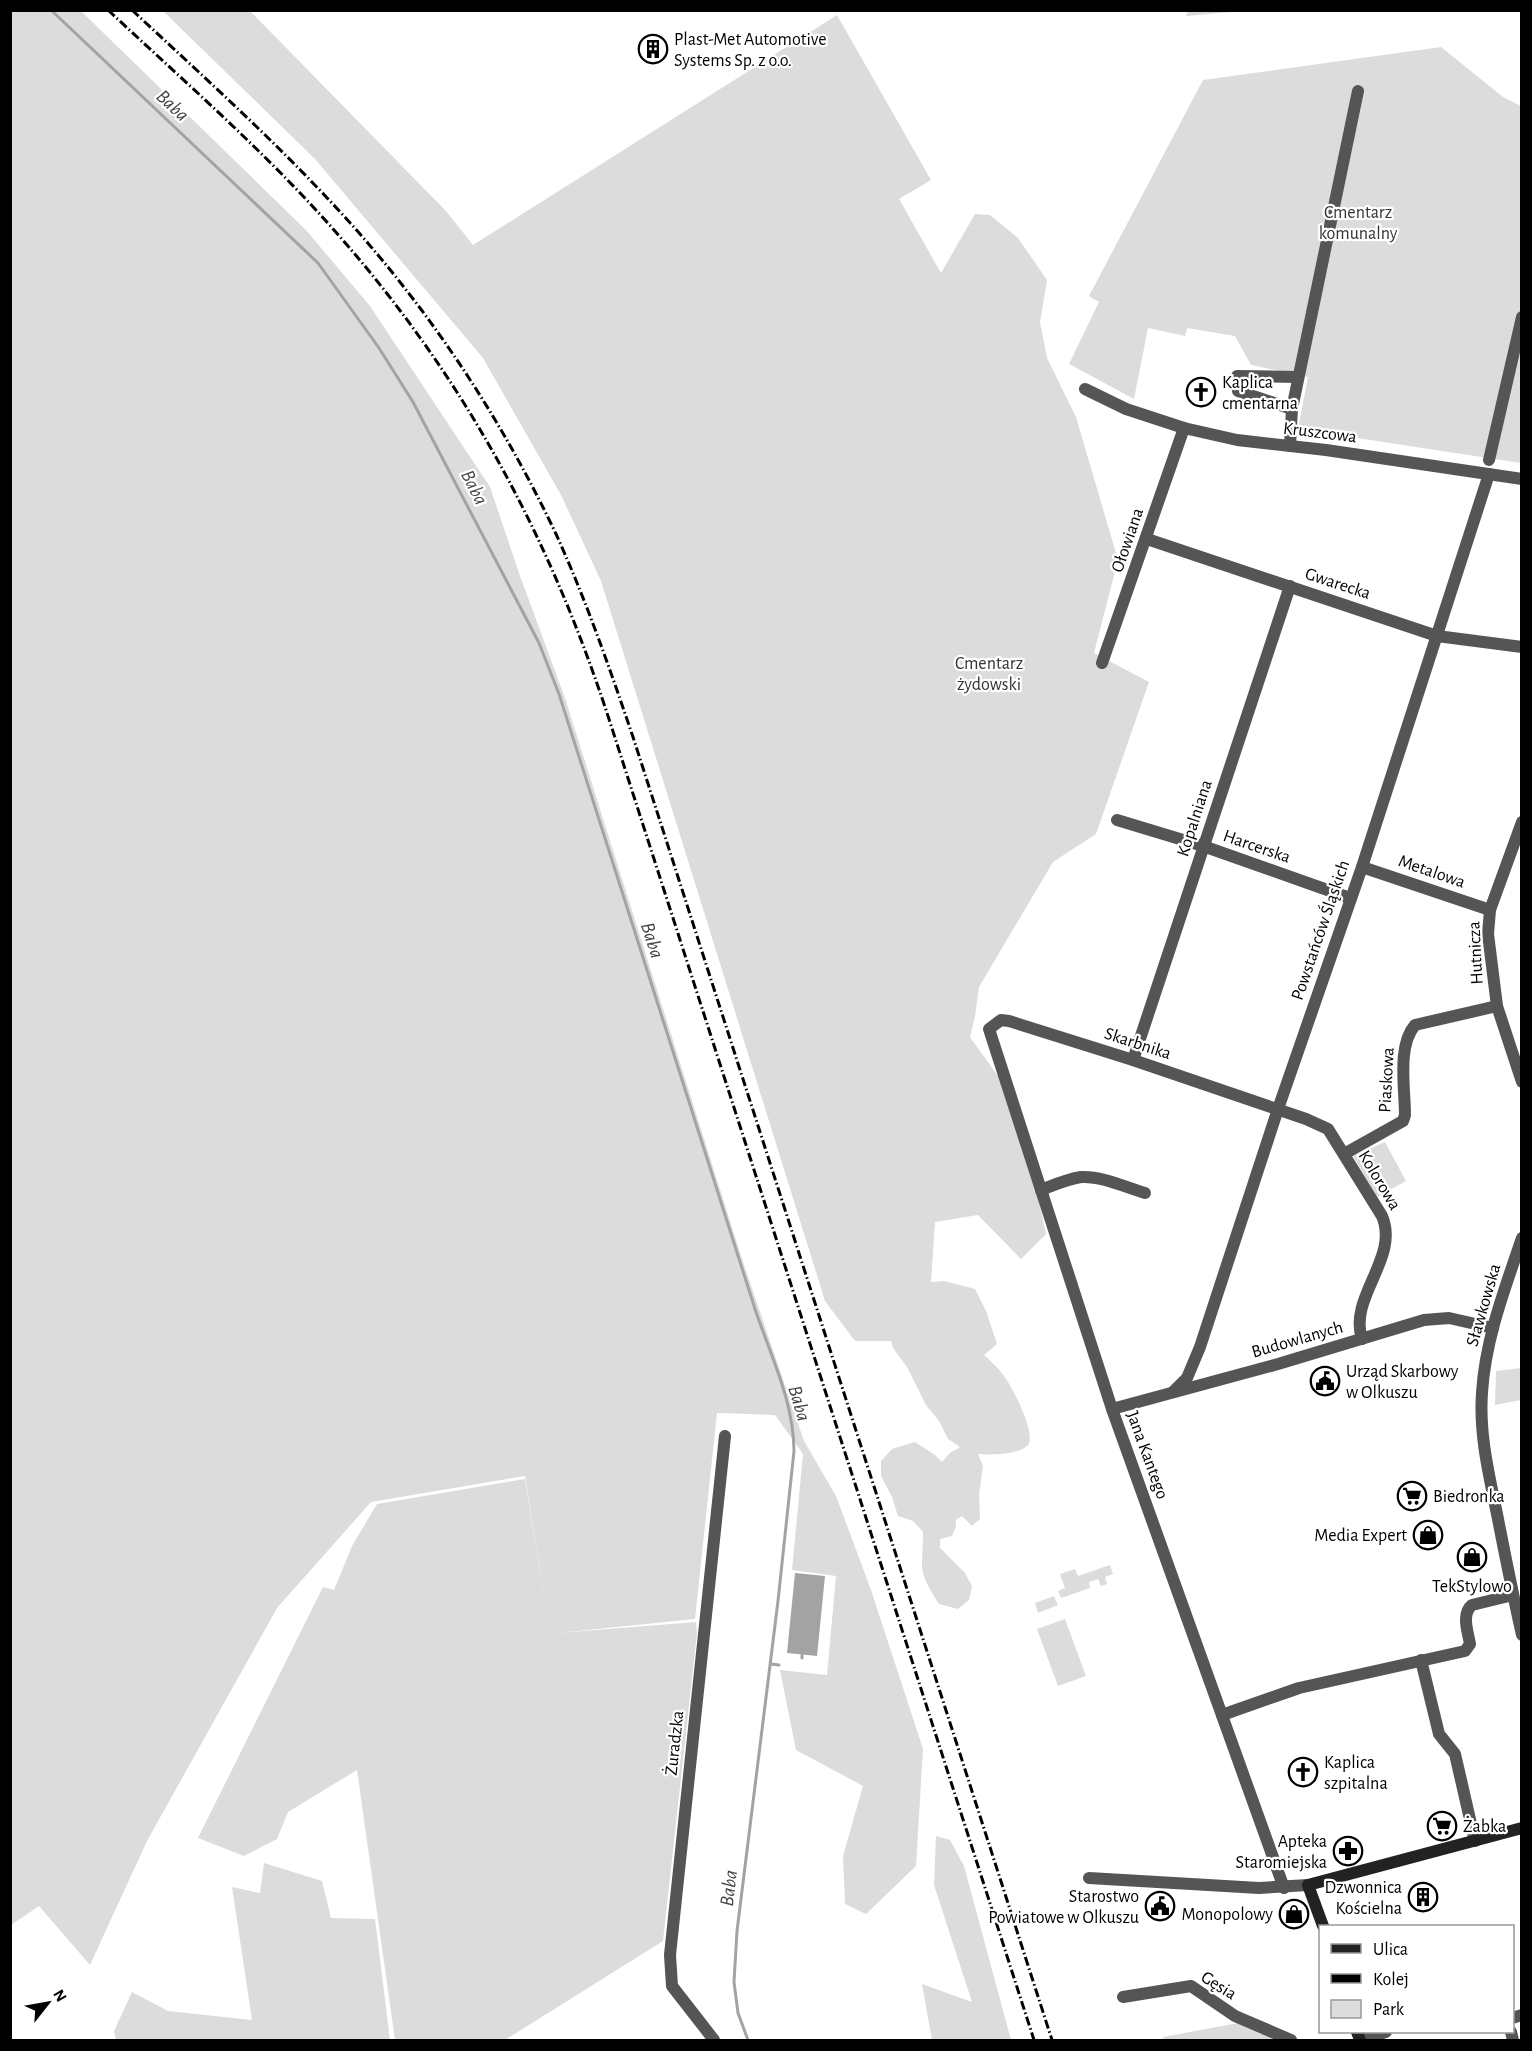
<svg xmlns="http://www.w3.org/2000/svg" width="1532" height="2051" font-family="'Alegreya Sans',sans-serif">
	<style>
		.green { fill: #dcdcdc }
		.water { fill: #a3a3a3 }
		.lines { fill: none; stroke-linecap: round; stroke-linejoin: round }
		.stream { stroke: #a3a3a3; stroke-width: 3 }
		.street { stroke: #555; stroke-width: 12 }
		.secondary { stroke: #222; stroke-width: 12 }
		.rail { stroke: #000; stroke-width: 3; stroke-dasharray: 9 3 1.5 3; stroke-linecap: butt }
		.labels { text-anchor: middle; stroke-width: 4.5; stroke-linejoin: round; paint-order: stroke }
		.poi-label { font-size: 18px; fill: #000; stroke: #fff; text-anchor: start }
		.park-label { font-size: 18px; fill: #333; stroke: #fff }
		.street-label { font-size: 18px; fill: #000; stroke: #fff }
		.water-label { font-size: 20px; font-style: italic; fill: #444; stroke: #fff }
	</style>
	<rect width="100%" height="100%" fill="#fff"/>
	<g class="green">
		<path d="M81 11 306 230 370 306 490 487 520 576 565 698 741 1256 804 1441 836 1496 871 1590 923 1749 916 1866 866 1914 845 1904 843 1856 863 1786 796 1750 780 1670 827 1675 836 1576 792 1570 803 1454 775 1415 717 1413 695 1619 558 1633 696 1622 697 1633 663 1941 505 2040H395L357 1770 288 1812 277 1839 244 1856 198 1838 323 1587 334 1590 352 1546 377 1504 525 1479 550 1634 525 1476 371 1502 277 1608 147 1841 90 1965 39 1906 11 1925 10 11Z"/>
		<path d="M163 11H250L446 211 473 245 837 15 931 180 899 199 941 273 975 214 990 215 1018 238 1047 280 1040 322 1047 358 1076 417 1118 560 1094 653 1149 682 1096 834 1053 862 979 987 975 1016 970 1037 1000 1079 1035 1183 1046 1234 1021 1259 978 1215 935 1222 931 1282 944 1281 975 1289 986 1311 997 1344 984 1355C990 1360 996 1366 1001 1372 1010 1382 1037 1433 1028 1445 1019 1455 990 1455 978 1454L983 1466 979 1495 980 1519 972 1526 962 1516 956 1520V1526L952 1536 940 1539V1548L965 1573 972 1586 969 1600 958 1609 939 1604C932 1593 922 1578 922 1565 922 1554 923 1543 923 1532L913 1521 898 1516 892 1497 881 1476V1461L892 1449 915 1442 935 1455 942 1462 950 1453 960 1447 948 1439 939 1421 926 1405 907 1367 893 1348 891 1341H855L825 1301 601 581 561 495 483 358 315 159Z"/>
		<path d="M1188 11V10L1243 11 1186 16Z"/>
		<path d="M1441 47 1503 97 1521 106V463L1298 429 1308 377 1251 365 1235 336 1187 328 1185 336 1148 328 1134 399 1069 364 1099 302 1089 296 1203 80Z"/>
		<path d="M1385 1142 1406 1181 1377 1197 1353 1156Z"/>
		<path d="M1521 1368V1400L1495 1405 1496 1371Z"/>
		<path d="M1110 1565 1113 1574 1105 1577 1107 1584 1101 1586 1098 1579 1089 1582 1090 1588 1061 1598 1058 1591 1065 1588 1060 1574 1075 1569 1078 1576Z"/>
		<path d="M1054 1596 1058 1605 1038 1613 1035 1603Z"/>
		<path d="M1065 1619 1086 1676 1058 1686 1037 1629Z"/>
		<path d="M936 1836 950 1840 964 1866 1011 2040H932L922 1984 972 2002 934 1885Z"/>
		<path d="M264 1863 322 1881 331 1918 375 1919 390 2040H116L114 2031 132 1992 168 2011 252 2020 232 1887 260 1893Z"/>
		<path d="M1238 2023 1280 2040H1164L1163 2037Z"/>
	</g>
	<path class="water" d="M795 1573 825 1576 817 1656 787 1653Z"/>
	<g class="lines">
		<g class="stream">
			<path d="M51 10 318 263 379 348 413 402 539 643 559 694 756 1312C771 1356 794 1403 794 1451L778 1601 737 1931 734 1982 738 2013 748 2040"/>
			<path d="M802 1658V1655"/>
			<path d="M771 1664 779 1665"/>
		</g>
		<g class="street">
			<path d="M1237 376 1298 377"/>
			<path d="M1085 389 1126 409 1184 428 1237 440 1326 450 1522 479"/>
			<path d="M1238 391 1292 409"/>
			<path d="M1290 446 1292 409 1358 91"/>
			<path d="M1489 460 1522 317"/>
			<path d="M1147 539 1437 636 1522 647"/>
			<path d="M1102 663 1184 428"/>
			<path d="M1117 820 1203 846 1350 898"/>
			<path d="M1522 822 1490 910 1488 934 1497 1006 1522 1082"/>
			<path d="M1362 867 1490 910"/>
			<path d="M1133 1060 1290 586"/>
			<path d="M1344 1154 1403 1121 1405 1115C1405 1088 1397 1046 1415 1025L1497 1006"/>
			<path d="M1041 1190C1054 1185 1067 1179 1081 1177 1102 1176 1125 1187 1145 1193"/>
			<path d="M1522 1238C1505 1288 1485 1340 1482 1393 1479 1434 1489 1475 1497 1514 1505 1555 1513 1595 1522 1635"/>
			<path d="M1173 1392 1187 1378 1200 1347 1278 1109 1362 867 1489 474"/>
			<path d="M1112 1409 1278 1364 1424 1320 1449 1318 1493 1328"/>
			<path d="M1421 1660 1439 1734 1455 1754 1475 1841"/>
			<path d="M1222 1715 1299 1688 1465 1651 1470 1644C1468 1632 1461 1614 1472 1605L1513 1595"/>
			<path d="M1089 1878 1259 1888 1308 1885"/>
			<path d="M1284 1888 1112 1409 989 1029 1001 1020 1009 1021 1133 1060 1306 1119 1328 1129 1382 1216C1400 1258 1348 1297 1362 1339"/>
			<path d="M1123 1997 1191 1986 1235 2016 1291 2040"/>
			<path d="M1512 2018 1522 2015"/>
			<path d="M1511 2032 1513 2040"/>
			<path d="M714 2040 672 1986 670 1955 725 1436"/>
			<path d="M1360 2040 1386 2032"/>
		</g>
		<g class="secondary">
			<path d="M1323 1926 1308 1885 1522 1828"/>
			<path d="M1357 2032 1360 2040"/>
		</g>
		<g class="rail">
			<path d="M108 10C187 84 270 156 341 238 466 381 549 536 608 716L1034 2040"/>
			<path d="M132 10C207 80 284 149 352 225 435 318 503 422 556 534 586 600 610 669 633 737L1052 2040"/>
		</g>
	</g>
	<defs>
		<g id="building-ring" transform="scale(1.5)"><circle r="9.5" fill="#fff" stroke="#000" stroke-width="1.5"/><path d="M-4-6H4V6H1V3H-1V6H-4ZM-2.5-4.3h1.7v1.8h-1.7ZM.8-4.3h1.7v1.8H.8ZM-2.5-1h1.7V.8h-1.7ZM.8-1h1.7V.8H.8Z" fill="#000"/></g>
		<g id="church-ring" transform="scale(1.5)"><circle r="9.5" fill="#fff" stroke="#000" stroke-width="1.5"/><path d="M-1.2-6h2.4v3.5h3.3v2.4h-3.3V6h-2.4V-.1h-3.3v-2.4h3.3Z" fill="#000"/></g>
		<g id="civic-ring" transform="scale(1.5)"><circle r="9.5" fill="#fff" stroke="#000" stroke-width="1.5"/><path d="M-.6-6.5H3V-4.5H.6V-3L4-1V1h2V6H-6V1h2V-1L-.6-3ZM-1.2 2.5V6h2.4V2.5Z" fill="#000"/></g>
		<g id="supermarket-ring" transform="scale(1.5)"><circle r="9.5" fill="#fff" stroke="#000" stroke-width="1.5"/><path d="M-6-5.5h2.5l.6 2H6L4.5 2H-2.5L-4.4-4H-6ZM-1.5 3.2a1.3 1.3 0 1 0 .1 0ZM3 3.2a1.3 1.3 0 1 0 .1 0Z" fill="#000"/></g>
		<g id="shop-ring" transform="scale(1.5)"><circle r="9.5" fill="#fff" stroke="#000" stroke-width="1.5"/><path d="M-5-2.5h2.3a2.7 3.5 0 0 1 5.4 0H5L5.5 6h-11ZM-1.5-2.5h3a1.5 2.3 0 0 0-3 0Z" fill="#000"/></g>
		<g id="pharmacy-ring" transform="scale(1.5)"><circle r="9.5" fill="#fff" stroke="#000" stroke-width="1.5"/><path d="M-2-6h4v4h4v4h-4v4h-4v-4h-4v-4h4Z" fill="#000"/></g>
	</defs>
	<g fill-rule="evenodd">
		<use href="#building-ring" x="653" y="49"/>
		<use href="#church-ring" x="1201" y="392"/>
		<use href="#civic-ring" x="1325" y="1381"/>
		<use href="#supermarket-ring" x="1412" y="1496"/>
		<use href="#shop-ring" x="1428" y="1535"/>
		<use href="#shop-ring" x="1472" y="1557"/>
		<use href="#church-ring" x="1303" y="1772"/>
		<use href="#supermarket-ring" x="1442" y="1826"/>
		<use href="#pharmacy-ring" x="1348" y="1851"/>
		<use href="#building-ring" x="1423" y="1897"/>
		<use href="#civic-ring" x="1160" y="1906"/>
		<use href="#shop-ring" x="1294" y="1914"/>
	</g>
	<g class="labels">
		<g class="poi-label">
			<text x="674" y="45">Plast-Met Automotive<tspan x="674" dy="21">Systems Sp. z o.o.</tspan></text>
			<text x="1222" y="388">Kaplica<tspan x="1222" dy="21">cmentarna</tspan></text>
			<text x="1346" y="1377">Urząd Skarbowy<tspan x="1346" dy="21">w Olkuszu</tspan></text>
			<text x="1433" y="1502">Biedronka</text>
			<text x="1407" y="1541" text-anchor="end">Media Expert</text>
			<text x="1472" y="1592" text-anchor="middle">TekStylowo</text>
			<text x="1324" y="1768">Kaplica<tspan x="1324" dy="21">szpitalna</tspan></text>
			<text x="1463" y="1832">Żabka</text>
			<text x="1327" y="1847" text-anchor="end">Apteka<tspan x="1327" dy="21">Staromiejska</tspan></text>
			<text x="1402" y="1893" text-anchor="end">Dzwonnica<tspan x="1402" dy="21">Kościelna</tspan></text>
			<text x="1139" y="1902" text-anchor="end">Starostwo<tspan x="1139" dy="21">Powiatowe w Olkuszu</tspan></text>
			<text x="1273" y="1920" text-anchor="end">Monopolowy</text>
		</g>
		<g class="park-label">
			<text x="1358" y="218">Cmentarz<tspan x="1358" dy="21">komunalny</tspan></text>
			<text x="989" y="669">Cmentarz<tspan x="989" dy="21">żydowski</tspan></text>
		</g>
		<g class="street-label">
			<text transform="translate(1320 432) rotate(7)" y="6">Kruszcowa</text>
			<text transform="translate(1127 540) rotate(-71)" y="6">Ołowiana</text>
			<text transform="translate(1338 583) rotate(18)" y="6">Gwarecka</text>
			<text transform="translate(1194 818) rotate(-72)" y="6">Kopalniana</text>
			<text transform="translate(1257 846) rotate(19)" y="6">Harcerska</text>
			<text transform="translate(1432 871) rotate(19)" y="6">Metalowa</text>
			<text transform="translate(1320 930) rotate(-71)" y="6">Powstańców Śląskich</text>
			<text transform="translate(1475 953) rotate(-93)" y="6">Hutnicza</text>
			<text transform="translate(1138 1043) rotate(18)" y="6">Skarbnika</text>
			<text transform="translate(1386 1080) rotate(-87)" y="6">Piaskowa</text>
			<text transform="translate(1380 1180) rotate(59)" y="6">Kolorowa</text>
			<text transform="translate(1483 1305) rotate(-74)" y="6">Sławkowska</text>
			<text transform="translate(1297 1339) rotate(-16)" y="6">Budowlanych</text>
			<text transform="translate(1148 1455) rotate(70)" y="6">Jana Kantego</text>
			<text transform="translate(674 1743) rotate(-84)" y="6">Żuradzka</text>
			<text transform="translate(1219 1985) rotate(32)" y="6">Gęsia</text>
		</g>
		<g class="water-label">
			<text transform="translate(173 105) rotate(43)" y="7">Baba</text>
			<text transform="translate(475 487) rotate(63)" y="7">Baba</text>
			<text transform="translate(653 940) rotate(72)" y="7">Baba</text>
			<text transform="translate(800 1403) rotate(73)" y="7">Baba</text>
			<text transform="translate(728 1888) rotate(-83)" y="7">Baba</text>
		</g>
	</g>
	<rect width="1532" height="2051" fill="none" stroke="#000000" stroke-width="24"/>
	<rect x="1319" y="1925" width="195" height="108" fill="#ffffff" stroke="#999999" stroke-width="1.5"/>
	<rect x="1331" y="1944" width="30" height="9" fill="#222222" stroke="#999999" stroke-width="1.5"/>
	<text x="1373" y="1955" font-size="18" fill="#000000">Ulica</text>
	<rect x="1331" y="1974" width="30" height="9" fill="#000000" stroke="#999999" stroke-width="1.5"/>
	<text x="1373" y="1985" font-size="18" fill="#000000">Kolej</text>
	<rect x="1331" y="2000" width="30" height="18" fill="#dcdcdc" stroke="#999999" stroke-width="1.5"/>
	<text x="1373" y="2015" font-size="18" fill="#000000">Park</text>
	<g transform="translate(48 2003) rotate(59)" stroke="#ffffff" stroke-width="4.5" paint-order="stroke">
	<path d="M0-4.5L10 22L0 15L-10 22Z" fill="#000000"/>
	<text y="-9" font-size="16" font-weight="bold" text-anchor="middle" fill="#000000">N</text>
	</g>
</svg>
